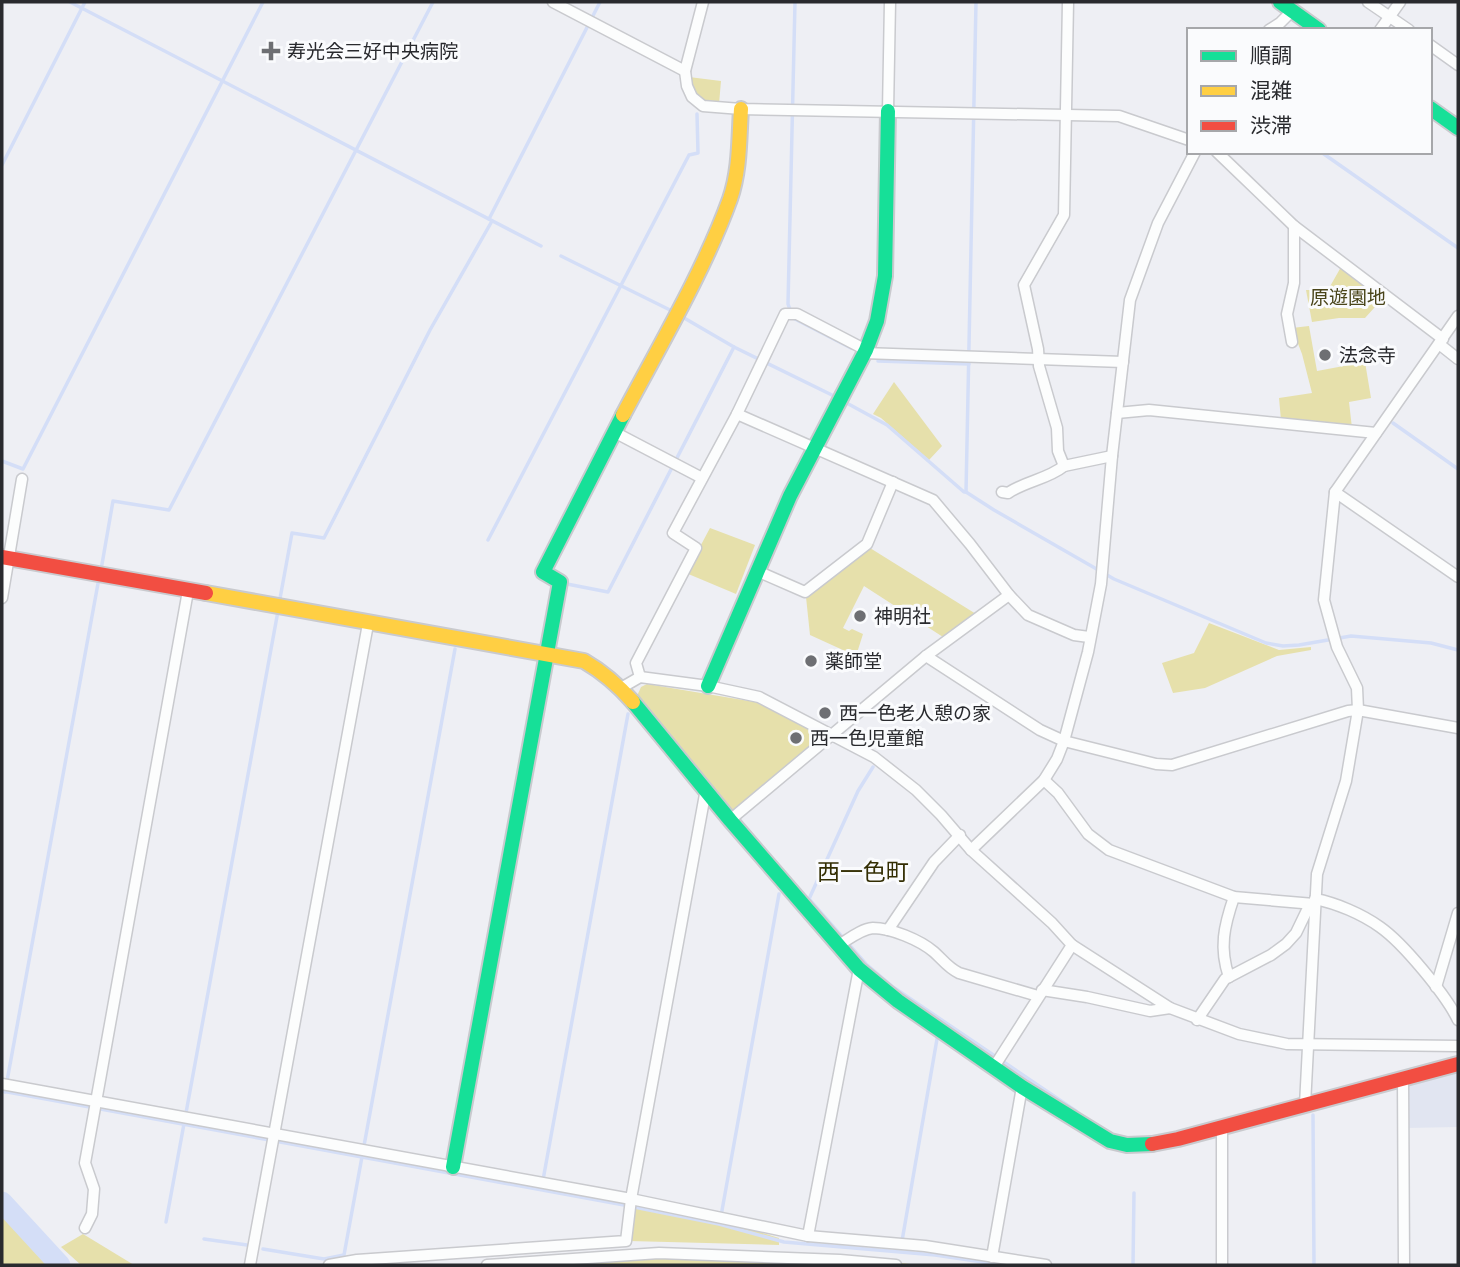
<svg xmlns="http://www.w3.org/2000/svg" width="1460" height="1267" font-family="'Exo 2','Noto Sans JP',sans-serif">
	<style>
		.built { fill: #e1e5f1 }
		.green { fill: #e6e0ab }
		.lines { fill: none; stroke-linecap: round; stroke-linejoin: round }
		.stream { stroke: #d4def7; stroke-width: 3.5 }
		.river { stroke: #d4def7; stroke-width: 21 }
		.street-casing { stroke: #c9cace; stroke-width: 13 }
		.fast-casing { stroke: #c9cace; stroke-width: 18 }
		.slow-casing { stroke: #c9cace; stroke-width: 18 }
		.jam-casing { stroke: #c9cace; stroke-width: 18 }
		.street { stroke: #fcfdfd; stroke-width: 10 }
		.fast { stroke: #16e098; stroke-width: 14 }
		.slow { stroke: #ffcf43; stroke-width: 14 }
		.jam { stroke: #f24e42; stroke-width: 14 }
		.poi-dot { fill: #6e6f73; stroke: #fafbfd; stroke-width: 2.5 }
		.labels { text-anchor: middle; stroke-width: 6; stroke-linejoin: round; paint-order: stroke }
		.poi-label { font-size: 19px; fill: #292a2e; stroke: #fafbfd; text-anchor: start }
		.park-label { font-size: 19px; fill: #4a451a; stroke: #fafbfd }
		.quarter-label { font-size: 23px; fill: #332e03; stroke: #fafbfd }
	</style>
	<rect width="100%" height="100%" fill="#eeeff4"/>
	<path class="built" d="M1458 1070V1127L1406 1128V1091L1409 1084Z"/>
	<g class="green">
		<path d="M689 77 721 81 719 104C702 103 690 95 689 77Z"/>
		<path d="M1341 267 1384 297 1365 318H1339L1312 322 1306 290H1328Z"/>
		<path d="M1309 326 1317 371 1365 362 1371 398 1349 402 1352 428 1281 420 1279 398 1312 393 1302 354 1292 328Z"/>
		<path d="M894 382 942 446 929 460 881 418 873 414Z"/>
		<path d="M710 528 755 545 736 594 686 573Z"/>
		<path d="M870 548 976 614 943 637 864 586 843 628 849 631 852 629 863 634 856 656 810 635 806 597Z"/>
		<path d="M1209 623 1279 650 1311 647V650L1277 656 1205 688 1173 693 1162 663 1194 653Z"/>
		<path d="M647 684 755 702 825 735 734 812 638 699 637 696 641 687Z"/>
		<path d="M634 1203 734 1224 779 1238V1245L629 1241Z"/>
		<path d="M2 1213 50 1265H2Z"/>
		<path d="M83 1234 134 1265H81L61 1247Z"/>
		<path d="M808 1253 919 1265H524L625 1257Z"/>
	</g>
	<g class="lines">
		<g class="stream">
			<path d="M70 2 541 246"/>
			<path d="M795 2 788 304 793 318 851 348"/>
			<path d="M976 2 966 492 994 510 1114 579 1266 643 1283 646 1299 645 1351 636 1431 643 1458 650"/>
			<path d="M1321 152 1458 248"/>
			<path d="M2 165 85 2"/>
			<path d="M489 219 600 2"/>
			<path d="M561 256 672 311"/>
			<path d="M679 315 734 347 836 397"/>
			<path d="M878 361 969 364"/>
			<path d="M843 401 887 425 964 492H966"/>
			<path d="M1393 423 1458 469"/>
			<path d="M2 461 23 469 263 2"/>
			<path d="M488 540 689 155 698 153 697 114"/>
			<path d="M101 570 113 501 169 510 433 2"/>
			<path d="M567 584 608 592 734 347"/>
			<path d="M279 604 292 533 324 538 430 330 492 221"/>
			<path d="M873 767 858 791 809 899 866 964 893 987 1076 1111"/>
			<path d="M2 1091 624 1205 719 1224 784 1242 935 1255 1003 1265"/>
			<path d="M5 1092 99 578"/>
			<path d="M1313 1115 1314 1265"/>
			<path d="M543 1180 628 714"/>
			<path d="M721 1216 779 894"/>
			<path d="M166 1222 278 611"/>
			<path d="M204 1239 247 1245"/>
			<path d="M902 1241 937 1039"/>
			<path d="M263 1249 324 1259 344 1255 455 649"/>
			<path d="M1133 1265 1134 1193"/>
		</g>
		<path class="river" d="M2 1202 60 1265"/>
		<g class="street-casing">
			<g id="street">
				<path d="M553 2 685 71"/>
				<path d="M703 2 685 71 687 86 692 97 703 106 741 109 1119 116 1189 140"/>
				<path d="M1068 2 1064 215 1024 285 1038 349 1039 366 1057 428 1058 451 1064 466 1112 456"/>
				<path d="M1368 2 1409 30"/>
				<path d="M1269 30 1280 23 1292 11"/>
				<path d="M1380 30 1400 2"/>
				<path d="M1430 45 1458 65"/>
				<path d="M888 111 890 2"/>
				<path d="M1217 152 1294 226 1443 339"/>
				<path d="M1292 342 1287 314 1294 283V226"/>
				<path d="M1439 344 1458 359"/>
				<path d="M863 353 1123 362"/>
				<path d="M1117 413 1149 410 1376 433"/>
				<path d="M737 414 933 500 970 544 1009 595 1028 615 1074 635 1089 637"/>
				<path d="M616 433 702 478"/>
				<path d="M1002 492 1008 493C1026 481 1048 479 1064 466"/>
				<path d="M1335 492 1458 577"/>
				<path d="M757 571 805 592 867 544 893 482"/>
				<path d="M2 598 22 479"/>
				<path d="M926 656 1040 730 1064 741 1156 764 1172 765 1348 711 1358 710 1458 728"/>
				<path d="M640 677 636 663 696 548 673 533 737 414 785 314H797L866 350"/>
				<path d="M621 688 640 677 708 686 759 697 874 757 916 790 941 815 971 850 1052 923 1072 945 1170 1008 1239 1034 1287 1044 1458 1046"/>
				<path d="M1044 780 1058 793 1088 834 1109 850 1234 897 1314 904"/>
				<path d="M730 820 926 656 1009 595"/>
				<path d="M971 850 1044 780 1057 759 1064 741 1088 652 1101 584 1112 456 1130 300 1158 223 1195 152"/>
				<path d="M1315 899C1336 903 1362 914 1380 927 1403 943 1446 995 1458 1020"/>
				<path d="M888 930 934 862 960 835"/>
				<path d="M839 945C849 939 861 929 873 928 891 928 920 940 934 952 942 959 948 968 959 973L1038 996"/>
				<path d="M1229 977C1219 948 1224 926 1234 897"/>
				<path d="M1436 987 1458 913"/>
				<path d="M1042 990 1087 997 1150 1011 1170 1008"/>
				<path d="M1197 1020 1225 979 1271 955 1286 944 1296 933 1310 904"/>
				<path d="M994 1067 1072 945"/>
				<path d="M1403 1079 1404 1265"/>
				<path d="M2 1084 631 1199 808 1236 925 1246 1046 1265"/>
				<path d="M1305 1105 1317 874 1346 781 1358 710 1357 688 1337 647 1324 600 1335 492 1458 316"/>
				<path d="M85 1228 92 1214 94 1189 85 1163 188 591"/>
				<path d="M808 1236 859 969"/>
				<path d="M992 1257 1022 1087"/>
				<path d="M250 1265 368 624"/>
				<path d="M329 1265 357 1260 626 1241 631 1199 706 789"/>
				<path d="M487 1265 659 1253 840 1260 896 1265"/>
				<path d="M1222 1265V1126"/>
			</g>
		</g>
		<g class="fast-casing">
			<g id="fast">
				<path d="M1280 2 1319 30"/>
				<path d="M1430 108 1458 128"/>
				<path d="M708 686 790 496 866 350 877 321 885 276 888 111"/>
				<path d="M633 702 730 820 859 969 898 1001 1022 1087 1110 1141 1127 1145 1152 1144"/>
				<path d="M453 1167 560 582 543 572 623 415"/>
			</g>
		</g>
		<g class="slow-casing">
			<g id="slow">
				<path d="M623 415C659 347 704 271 730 199 740 170 739 139 741 109"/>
				<path d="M206 593 584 661C603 672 618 685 633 702"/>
			</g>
		</g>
		<g class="jam-casing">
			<g id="jam">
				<path d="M2 557 206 593"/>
				<path d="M1152 1144 1178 1139 1458 1064"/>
			</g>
		</g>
		<use href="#street" class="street"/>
		<use href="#fast" class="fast"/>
		<use href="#slow" class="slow"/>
		<use href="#jam" class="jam"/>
	</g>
	<g class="poi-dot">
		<path d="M267.5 40.5h7v7h7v7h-7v7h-7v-7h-7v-7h7z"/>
		<circle cx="1325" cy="355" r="7"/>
		<circle cx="860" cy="616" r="7"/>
		<circle cx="811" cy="661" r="7"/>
		<circle cx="825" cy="713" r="7"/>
		<circle cx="796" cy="738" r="7"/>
	</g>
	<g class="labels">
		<g class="poi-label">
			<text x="287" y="58">寿光会三好中央病院</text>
			<text x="1339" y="362">法念寺</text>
			<text x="874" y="623">神明社</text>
			<text x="825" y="668">薬師堂</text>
			<text x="839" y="720">西一色老人憩の家</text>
			<text x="810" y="745">西一色児童館</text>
		</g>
		<g class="park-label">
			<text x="1348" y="304">原遊園地</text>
		</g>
		<g class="quarter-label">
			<text x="863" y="880">西一色町</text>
		</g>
	</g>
	<rect width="1460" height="1267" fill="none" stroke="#292a2e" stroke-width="7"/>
	<rect x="1187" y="28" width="245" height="126" fill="#fafbfd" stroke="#a6a7aa" stroke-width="2"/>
	<rect x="1201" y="51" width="35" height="10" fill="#16e098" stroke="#a6a7aa" stroke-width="2"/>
	<text x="1250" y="63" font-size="21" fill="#292a2e">順調</text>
	<rect x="1201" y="86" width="35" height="10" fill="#ffcf43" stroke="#a6a7aa" stroke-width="2"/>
	<text x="1250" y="98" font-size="21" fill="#292a2e">混雑</text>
	<rect x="1201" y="121" width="35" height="10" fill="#f24e42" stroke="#a6a7aa" stroke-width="2"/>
	<text x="1250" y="133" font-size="21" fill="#292a2e">渋滞</text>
</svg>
